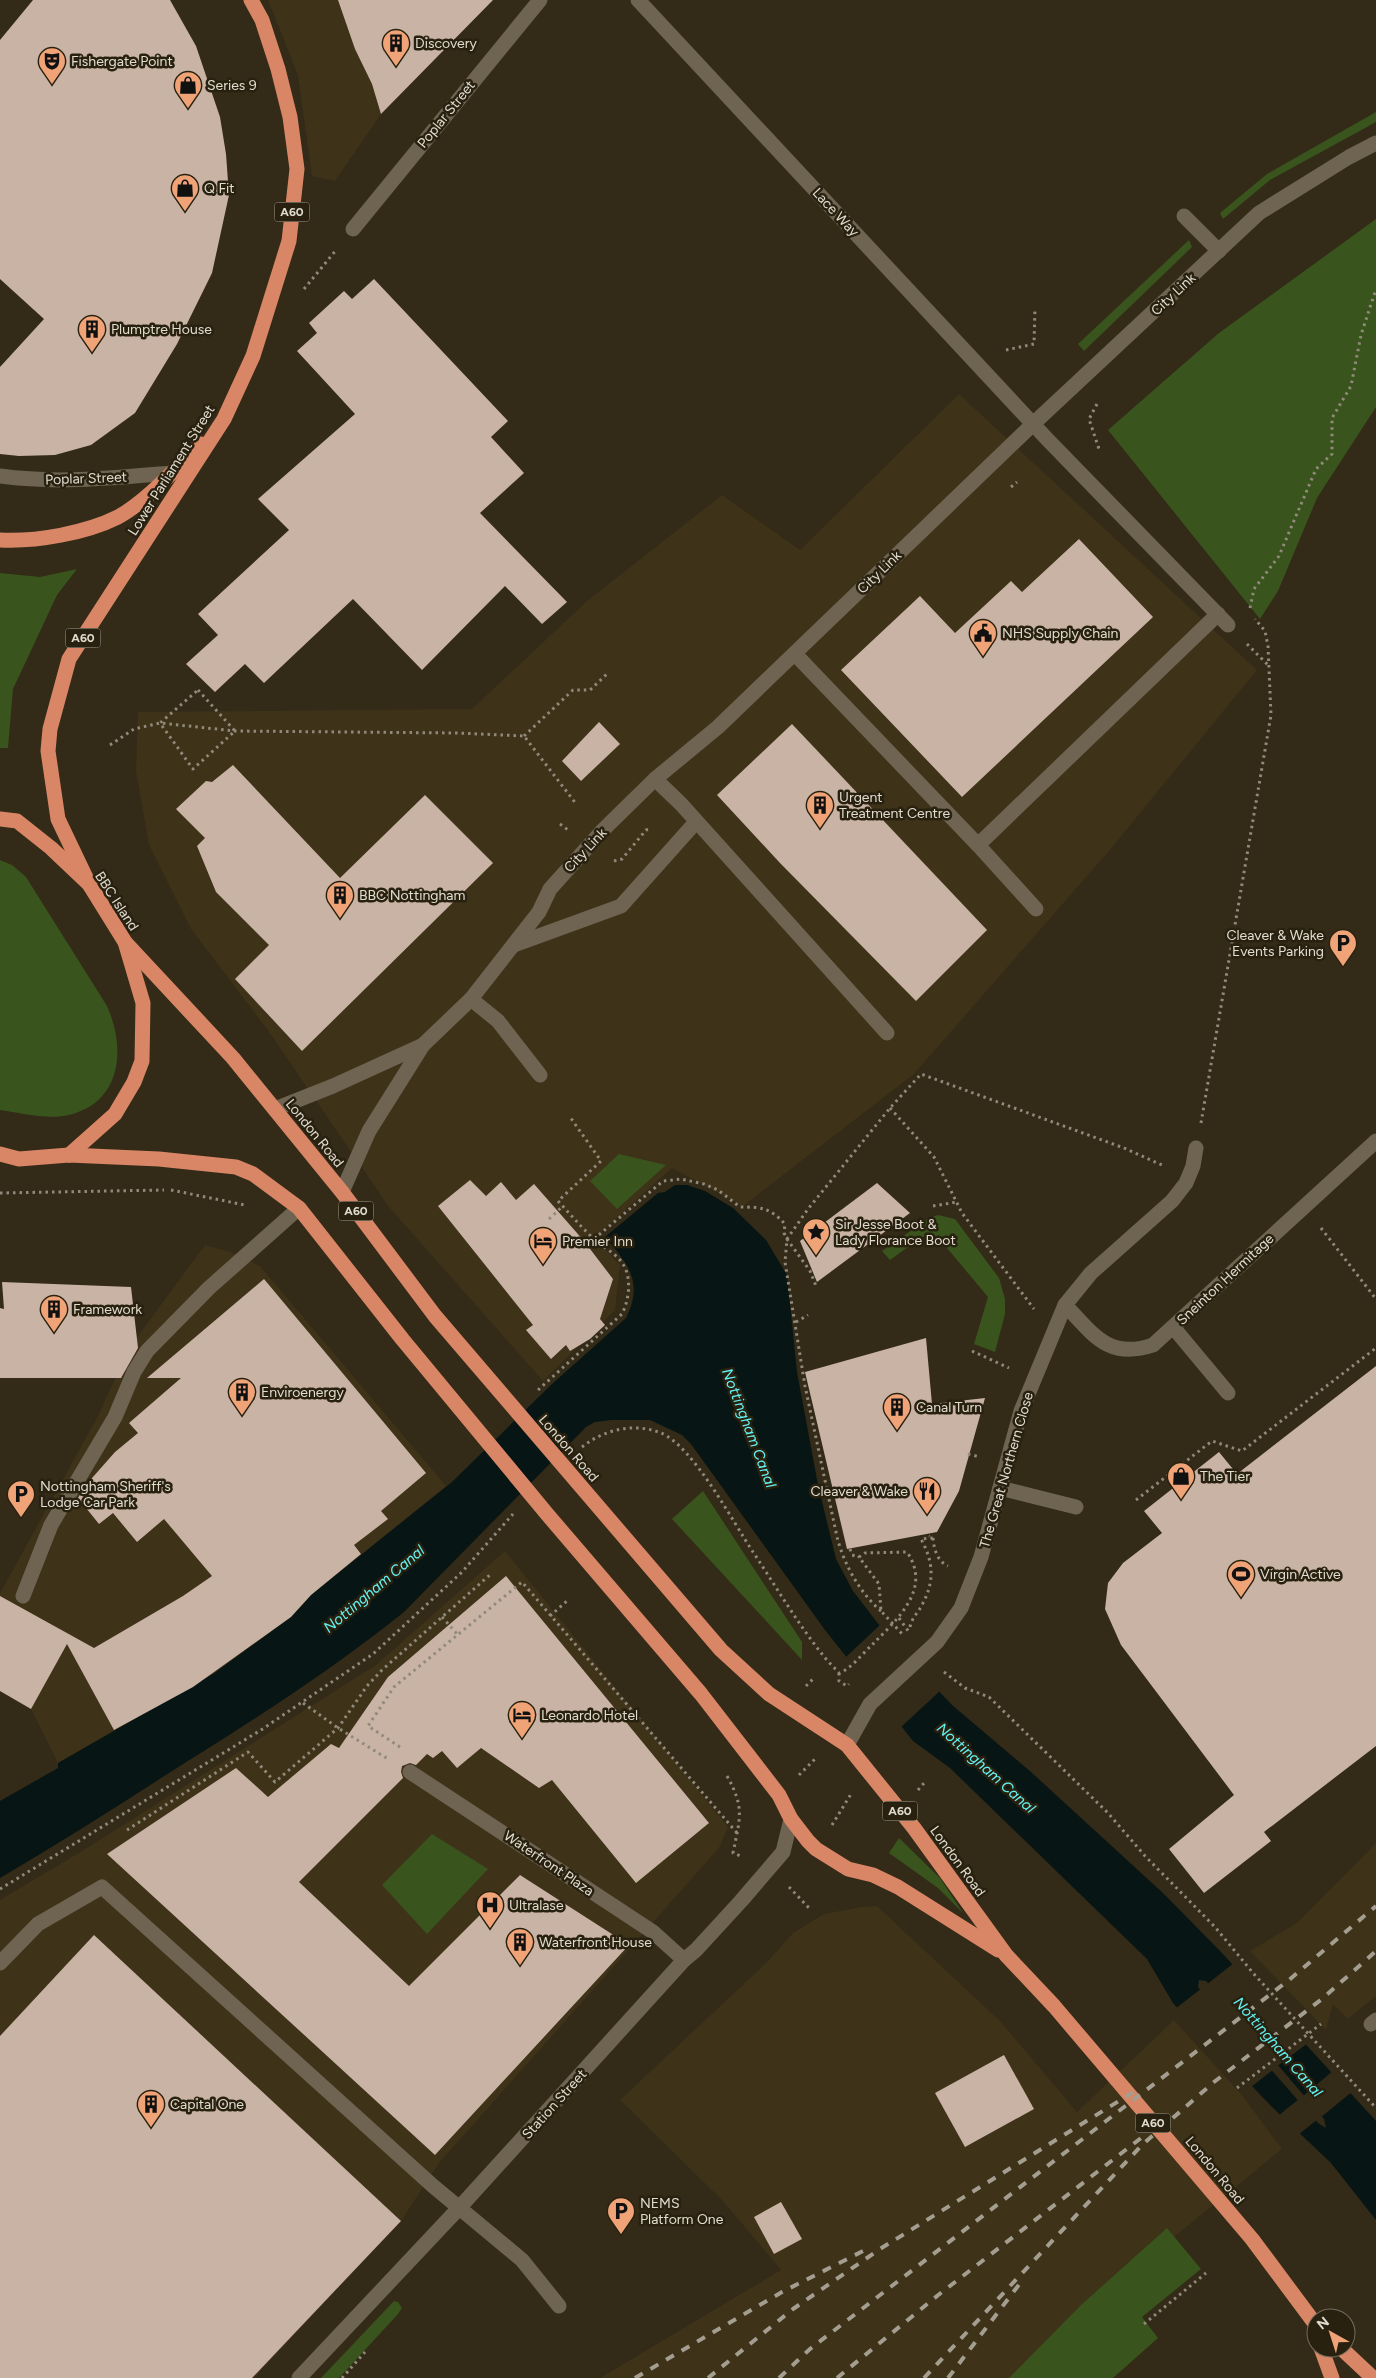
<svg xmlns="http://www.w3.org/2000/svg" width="1376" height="2378" font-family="Figtree,sans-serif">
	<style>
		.built { fill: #3e3219 }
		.green { fill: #39541c }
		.water { fill: #081515; fill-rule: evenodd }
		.pier { fill: #332a18 }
		.building { fill: #c9b3a5 }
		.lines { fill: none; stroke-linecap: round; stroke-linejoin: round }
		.path { stroke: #918a7b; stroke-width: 3; stroke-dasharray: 2.5 4; stroke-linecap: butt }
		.minor { stroke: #6e6451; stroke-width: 15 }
		.highway { stroke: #d98666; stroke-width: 15 }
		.rail { stroke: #a49e90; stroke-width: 4; stroke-dasharray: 9 9; stroke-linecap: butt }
		.labels { text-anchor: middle; stroke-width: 5; stroke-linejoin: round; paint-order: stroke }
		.shield { fill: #29210f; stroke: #aaa496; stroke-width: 1 }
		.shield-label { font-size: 12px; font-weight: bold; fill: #e1dcd0 }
		.poi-label { font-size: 14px; fill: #e1dcd0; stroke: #29210f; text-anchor: start }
		.street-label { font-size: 14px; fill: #e1dcd0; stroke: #29210f }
		.water-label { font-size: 15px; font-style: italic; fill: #63f2f4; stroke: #29210f }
	</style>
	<rect width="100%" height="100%" fill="#332a18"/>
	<g class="built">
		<path d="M268 0H493L381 114 335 181 312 176 298 75Z"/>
		<path d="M959 394 1257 670 1109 851 914 1074 743 1206 672 1168 594 1238 620 1265 615 1310 543 1381 389 1207 267 1029 191 929 149 845 136 771 138 712 472 709 587 601 722 495 800 550Z"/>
		<path d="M205 1245 234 1253 260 1266 446 1486 311 1595 291 1617 213 1674 58 1763 31 1709 0 1691V1593L98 1416 129 1348Z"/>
		<path d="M505 1551 728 1827 719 1848 439 2163 401 2221 254 2378H0V1900L87 1848 376 1665Z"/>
		<path d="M1376 1843V1996L1348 2019 1333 2004 1326 2030 1250 1951 1297 1923Z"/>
		<path d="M877 1906 1001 2022 1077 2112 1174 2020 1241 2094 1282 2149 1169 2241 1048 2378H600L781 2270 722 2200 620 2100 766 1963 793 1933 824 1914 862 1907Z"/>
	</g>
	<g class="green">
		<path d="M1376 112V122L1270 180 1223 219 1220 213 1267 174Z"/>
		<path d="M1376 219V407L1317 498 1278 591 1260 619 1108 430 1219 333Z"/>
		<path d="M1189 240 1192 247 1084 351 1078 344Z"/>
		<path d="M77 569 57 595 13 689 8 748H0V573L40 577Z"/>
		<path d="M0 860 12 865 26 877 107 1006C126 1048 122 1102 69 1115 48 1120 21 1113 0 1110Z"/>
		<path d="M619 1154 666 1165 617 1209 590 1181Z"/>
		<path d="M938 1215 955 1219 999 1278 1005 1299V1314L995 1352 974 1344 988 1297 942 1242 931 1235 922 1237 890 1260 882 1251 929 1218Z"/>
		<path d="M703 1491 802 1642V1660L672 1519Z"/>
		<path d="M432 1834 488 1869 427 1934 382 1885Z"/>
		<path d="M899 1838 940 1878 963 1913 938 1888 889 1853Z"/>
		<path d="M1167 2228 1201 2269 1142 2317 1158 2338 1113 2378H1009L1081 2305Z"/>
		<path d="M394 2301 398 2302 402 2308 398 2314 339 2378H321Z"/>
	</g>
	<path class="water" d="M675 1185H687L705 1191 733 1208 766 1240 787 1275 797 1372 818 1485 836 1559 853 1591 889 1638 952 1705 1031 1772 1164 1894 1222 1953 1376 2121V2220L1331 2163 1272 2107 1173 2003 1147 1959 950 1768 913 1741 825 1630 691 1444 682 1435 650 1420H611L595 1422 586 1427 404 1612C333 1669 260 1716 183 1764 122 1803 62 1842 0 1878V1801L58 1768V1763L213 1674 291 1617 311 1595 452 1482 552 1384 626 1318C644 1282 628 1264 605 1237L658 1193 665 1192ZM1199 1980 1206 1981 1324 2119 1326 2128 1318 2123 1198 1987Z"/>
	<g class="pier">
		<path d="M881 1624 941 1690 900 1728 845 1658Z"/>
		<path d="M1234 1963 1308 2043 1276 2067 1206 1985Z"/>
		<path d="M1202 1988 1274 2069 1250 2088 1175 2009Z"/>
		<path d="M1334 2070 1353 2091 1320 2118 1302 2097Z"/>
		<path d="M1300 2098 1318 2119 1298 2135 1278 2116Z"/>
	</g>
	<g class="building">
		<path d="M33 0H170L196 46 220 117 226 154 229 195 212 273 177 344 135 413 91 445 55 455 19 456 0 454V367L44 319 0 279V40Z"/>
		<path d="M338 0H493L381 114 372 84 355 49Z"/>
		<path d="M374 279 508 421 491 437 524 473 480 513 567 602 542 624 505 586 422 670 353 599 264 683 245 664 215 692 186 664 218 635 198 614 289 530 258 499 355 414 297 351 317 333 309 323 344 291 352 299Z"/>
		<path d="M1079 539 1153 617 962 797 841 670 920 596 955 633 1011 581 1022 592Z"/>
		<path d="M599 722 620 744 581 781 562 761Z"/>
		<path d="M792 724 987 930 916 1001 780 863 717 795Z"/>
		<path d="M233 765 340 878 425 795 493 863 302 1051 235 979 269 945 216 892 197 846 205 838 176 809 206 781 212 782Z"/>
		<path d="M470 1180 486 1196 501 1182 516 1200 534 1184 584 1241 613 1279 600 1319 605 1325 590 1339 570 1351 566 1345 551 1359 526 1330 533 1325 438 1206Z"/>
		<path d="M877 1183 910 1213 817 1282 800 1241Z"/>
		<path d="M264 1279 426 1473 381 1511 388 1519 354 1545 361 1554 311 1595 291 1617 193 1687 114 1730 67 1644 31 1709 0 1691V1596L94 1648 183 1596 212 1576 164 1519 137 1542 113 1513 99 1524 78 1498 85 1486 115 1452 138 1433 129 1423 181 1378H147Z"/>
		<path d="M2 1282 131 1287 138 1348 121 1378H0V1308L4 1309Z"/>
		<path d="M926 1338 932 1404 985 1398 959 1491 937 1532 847 1549 805 1372Z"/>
		<path d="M1376 1366V1746L1264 1832 1271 1841 1204 1893 1169 1849 1234 1795 1121 1645 1105 1609 1108 1583 1123 1563 1162 1533 1144 1511 1219 1452 1237 1474Z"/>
		<path d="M506 1576 709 1823 636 1883 552 1780 539 1788 481 1748 457 1768 442 1751 433 1758 427 1754 416 1765 410 1763 402 1766 401 1772 403 1778 299 1882 409 1986 520 1875 629 1945 435 2155 107 1854 236 1768 268 1797 331 1744 339 1748 388 1677Z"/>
		<path d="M94 1935 401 2221 252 2378H0V2036Z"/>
		<path d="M1004 2055 1034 2109 965 2147 935 2093Z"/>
		<path d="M781 2202 802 2239 774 2254 754 2217Z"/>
	</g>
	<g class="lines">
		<g class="path">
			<path d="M304 289 337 249"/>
			<path d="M1006 350 1034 344 1035 308"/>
			<path d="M1097 404 1089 419 1100 452"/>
			<path d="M1011 487 1017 482"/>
			<path d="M1250 608 1254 589 1279 556 1316 469 1332 454V418L1351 386 1361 335 1376 289"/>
			<path d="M1247 644 1269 666"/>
			<path d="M198 690 235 731 193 769 160 723Z"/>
			<path d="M524 736 573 690H590L608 673"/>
			<path d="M110 745 134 729 160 723 235 731 457 733 524 736 577 805"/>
			<path d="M560 824 568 830"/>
			<path d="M614 861 622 859 646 830 651 829"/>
			<path d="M890 1108 934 1157 962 1213 1034 1309"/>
			<path d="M1201 1123 1271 715 1268 646 1265 631 1255 619"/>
			<path d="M171 1190 245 1205"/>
			<path d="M0 1193 164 1190"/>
			<path d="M933 1206 957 1202"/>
			<path d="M549 1219 563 1206"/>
			<path d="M1321 1228 1376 1299"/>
			<path d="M594 1239 663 1181 681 1179 704 1184 718 1190 740 1207C762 1207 770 1208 785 1224L784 1233 787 1239 810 1271 816 1286"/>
			<path d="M796 1322 808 1315"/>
			<path d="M972 1351 1009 1368"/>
			<path d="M538 1390 622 1314C630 1298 633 1272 618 1258 611 1251 602 1246 594 1239 581 1227 570 1214 558 1201L601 1161 570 1117"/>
			<path d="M582 1447C603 1430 634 1422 661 1433 693 1446 733 1522 753 1552 777 1588 799 1626 826 1659 830 1664 835 1668 839 1673 851 1669 861 1655 871 1646 895 1621 933 1590 907 1552L865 1553 859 1557 879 1584 881 1611 904 1636"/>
			<path d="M968 1454 980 1457"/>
			<path d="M1136 1500 1212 1441 1242 1451 1376 1348"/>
			<path d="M933 1538C934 1549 937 1561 948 1566"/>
			<path d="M850 1549 852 1555 859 1557"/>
			<path d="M881 1611C859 1592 844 1564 837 1537L805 1386 785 1262 787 1239 808 1209 890 1108 921 1074 1124 1148 1164 1166"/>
			<path d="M550 1616 568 1600"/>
			<path d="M442 1617 458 1635"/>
			<path d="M899 1618 909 1632"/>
			<path d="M910 1627C912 1617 919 1612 923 1603 935 1580 933 1561 921 1539L933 1538 929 1536"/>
			<path d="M944 1672 965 1688 989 1697 1108 1813 1145 1856 1215 1927 1253 1973 1376 2108"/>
			<path d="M839 1673V1681L847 1686 849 1684"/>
			<path d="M806 1686 814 1678"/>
			<path d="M303 1703 338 1728 388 1759"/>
			<path d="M400 1747 368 1726 394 1687 522 1582 737 1833"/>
			<path d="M799 1775 816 1758"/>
			<path d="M727 1776C745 1808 740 1818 733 1853L743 1857"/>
			<path d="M918 1790 925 1782"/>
			<path d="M832 1825 851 1794"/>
			<path d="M127 1830 248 1752 275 1782 338 1728 367 1686 382 1670 492 1573"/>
			<path d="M789 1887 810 1909"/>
			<path d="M0 1889 261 1730 373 1654 462 1572 513 1514"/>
			<path d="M1237 2088 1321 2024"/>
			<path d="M1144 2324 1206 2273"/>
			<path d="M342 2378 365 2352"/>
		</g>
		<g class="minor">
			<path d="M638 0 1047 439 1228 625"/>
			<path d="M1184 216 1219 251"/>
			<path d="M353 229 540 0"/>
			<path d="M0 476C57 484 114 478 172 473"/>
			<path d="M795 654 978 845 1036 909"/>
			<path d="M655 779 681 804 887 1033"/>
			<path d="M978 845 1218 614"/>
			<path d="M514 945 621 906 695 823"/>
			<path d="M471 999 498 1021 540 1075"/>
			<path d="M275 1109 333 1086 423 1045"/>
			<path d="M342 1192 369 1131 423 1045 471 999 539 912 550 889 603 830 655 779 718 727 1034 423 1259 213 1349 157 1376 143"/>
			<path d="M1065 1305C1093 1334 1108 1360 1153 1345L1376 1141"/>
			<path d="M1173 1327 1228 1393"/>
			<path d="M1000 1488 1076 1507"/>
			<path d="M23 1596 51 1525 115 1417 134 1372 147 1351 209 1288 299 1208"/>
			<path d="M847 1745 870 1704 937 1642 961 1608 981 1557 1021 1411 1065 1305 1091 1273 1172 1201 1186 1183 1193 1166 1196 1148"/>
			<path d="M410 1772 653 1932 684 1960"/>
			<path d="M0 1963 38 1924 102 1887 433 2186 522 2260 559 2306"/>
			<path d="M1371 2024 1376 2020"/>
			<path d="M299 2378 460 2207 684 1960 696 1950 741 1901 783 1852 791 1819"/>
		</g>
		<g class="highway">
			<path d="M0 540C36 542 86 533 118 517 147 501 177 467 201 444"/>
			<path d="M0 819 17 821 51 848 89 884 125 942 143 1003 142 1061 134 1082 115 1114 69 1155"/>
			<path d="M89 884 58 819 48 751 50 729 69 659 224 419 253 356 289 241 297 169 290 117 278 69 262 20 251 0"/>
			<path d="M125 942 233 1058 342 1192 435 1316 721 1650 769 1694 847 1745 914 1828 1006 1955 1054 2006 1252 2239 1316 2325"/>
			<path d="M0 1154 19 1159 69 1155 159 1159 236 1167 253 1174 299 1208 403 1340 547 1514 701 1694 779 1795 791 1819 808 1841 816 1849 848 1869 873 1875 898 1887 998 1950"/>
			<path d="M1321 2348 1332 2378"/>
			<path d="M1341 2348 1373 2378"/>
		</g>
		<g class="rail">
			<path d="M635 2378 782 2292 871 2247"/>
			<path d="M708 2378 793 2309 880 2249 1135 2091"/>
			<path d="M779 2378 810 2349 1289 1980 1376 1906"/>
			<path d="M837 2378 937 2296 1141 2138"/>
			<path d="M924 2378 1142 2145 1214 2082 1322 1999 1376 1951"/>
			<path d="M948 2378 1021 2282"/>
		</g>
	</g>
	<defs>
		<g id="building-pin" transform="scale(1.4375)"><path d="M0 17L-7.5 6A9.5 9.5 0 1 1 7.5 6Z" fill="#efa377" stroke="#29210f"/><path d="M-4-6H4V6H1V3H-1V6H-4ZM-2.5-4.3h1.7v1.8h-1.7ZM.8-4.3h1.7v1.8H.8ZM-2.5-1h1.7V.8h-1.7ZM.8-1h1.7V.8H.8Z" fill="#111"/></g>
		<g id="theatre-pin" transform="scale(1.4375)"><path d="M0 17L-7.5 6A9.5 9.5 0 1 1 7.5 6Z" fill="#efa377" stroke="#29210f"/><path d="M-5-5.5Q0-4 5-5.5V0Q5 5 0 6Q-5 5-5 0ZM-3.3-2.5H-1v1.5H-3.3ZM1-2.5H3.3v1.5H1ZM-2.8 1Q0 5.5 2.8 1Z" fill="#111"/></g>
		<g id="shop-pin" transform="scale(1.4375)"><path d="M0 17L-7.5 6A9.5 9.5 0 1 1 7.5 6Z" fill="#efa377" stroke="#29210f"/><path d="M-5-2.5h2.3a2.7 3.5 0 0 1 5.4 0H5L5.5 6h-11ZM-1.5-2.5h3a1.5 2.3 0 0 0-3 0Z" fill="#111"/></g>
		<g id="civic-pin" transform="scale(1.4375)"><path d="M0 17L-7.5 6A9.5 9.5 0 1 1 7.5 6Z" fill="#efa377" stroke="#29210f"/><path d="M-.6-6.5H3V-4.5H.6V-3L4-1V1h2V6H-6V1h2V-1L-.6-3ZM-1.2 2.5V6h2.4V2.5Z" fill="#111"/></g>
		<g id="parking-pin" transform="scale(1.4375)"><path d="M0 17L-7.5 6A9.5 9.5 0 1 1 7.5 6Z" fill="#efa377" stroke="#29210f"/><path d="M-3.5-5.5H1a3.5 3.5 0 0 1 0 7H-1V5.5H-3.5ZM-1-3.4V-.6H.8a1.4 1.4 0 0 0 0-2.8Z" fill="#111"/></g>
		<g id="sight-pin" transform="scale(1.4375)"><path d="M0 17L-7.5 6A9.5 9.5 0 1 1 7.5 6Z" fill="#efa377" stroke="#29210f"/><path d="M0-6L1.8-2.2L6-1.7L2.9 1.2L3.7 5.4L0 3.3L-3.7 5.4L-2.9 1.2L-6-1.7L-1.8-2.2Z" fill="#111"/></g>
		<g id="hotel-pin" transform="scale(1.4375)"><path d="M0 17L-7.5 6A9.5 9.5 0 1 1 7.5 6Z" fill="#efa377" stroke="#29210f"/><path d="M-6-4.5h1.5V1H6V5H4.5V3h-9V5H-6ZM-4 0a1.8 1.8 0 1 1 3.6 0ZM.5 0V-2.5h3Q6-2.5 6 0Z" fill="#111"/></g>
		<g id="restaurant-pin" transform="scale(1.4375)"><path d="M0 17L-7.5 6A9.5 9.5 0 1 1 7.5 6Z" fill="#efa377" stroke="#29210f"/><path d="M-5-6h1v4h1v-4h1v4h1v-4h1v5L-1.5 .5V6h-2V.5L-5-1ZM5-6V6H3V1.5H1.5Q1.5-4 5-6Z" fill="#111"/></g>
		<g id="stadium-pin" transform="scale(1.4375)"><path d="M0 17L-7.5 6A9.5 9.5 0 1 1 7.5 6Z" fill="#efa377" stroke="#29210f"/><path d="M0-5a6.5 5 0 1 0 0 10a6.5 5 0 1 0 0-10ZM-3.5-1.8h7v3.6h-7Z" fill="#111"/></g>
		<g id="hospital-pin" transform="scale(1.4375)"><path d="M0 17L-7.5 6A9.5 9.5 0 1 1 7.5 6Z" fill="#efa377" stroke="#29210f"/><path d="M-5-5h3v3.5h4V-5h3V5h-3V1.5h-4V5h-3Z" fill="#111"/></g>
	</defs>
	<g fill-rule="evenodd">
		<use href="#building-pin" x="396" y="43"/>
		<use href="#theatre-pin" x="52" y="61"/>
		<use href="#shop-pin" x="188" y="85"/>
		<use href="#shop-pin" x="185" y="188"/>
		<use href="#building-pin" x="92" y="329"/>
		<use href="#civic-pin" x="983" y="633"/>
		<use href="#building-pin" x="820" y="805"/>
		<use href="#building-pin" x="340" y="895"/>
		<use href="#parking-pin" x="1343" y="943"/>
		<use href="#sight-pin" x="816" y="1232"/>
		<use href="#hotel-pin" x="543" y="1241"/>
		<use href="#building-pin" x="54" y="1309"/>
		<use href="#building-pin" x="242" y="1392"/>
		<use href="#building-pin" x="897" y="1407"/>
		<use href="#shop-pin" x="1181" y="1476"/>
		<use href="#restaurant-pin" x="927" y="1491"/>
		<use href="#parking-pin" x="21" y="1494"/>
		<use href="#stadium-pin" x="1241" y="1574"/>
		<use href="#hotel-pin" x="522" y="1715"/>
		<use href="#hospital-pin" x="490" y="1905"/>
		<use href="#building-pin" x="520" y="1942"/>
		<use href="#building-pin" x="151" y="2104"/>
		<use href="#parking-pin" x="621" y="2211"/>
	</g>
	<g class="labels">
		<g class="shield">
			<rect x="274.5" y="202.5" width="35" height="19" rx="4"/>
			<rect x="65.5" y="628.5" width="35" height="19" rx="4"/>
			<rect x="338.5" y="1201.5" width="35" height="19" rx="4"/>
			<rect x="882.5" y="1801.5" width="35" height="19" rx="4"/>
			<rect x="1135.5" y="2113.5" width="35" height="19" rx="4"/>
		</g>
		<g class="shield-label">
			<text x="292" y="216">A60</text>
			<text x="83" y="642">A60</text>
			<text x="356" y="1215">A60</text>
			<text x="900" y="1815">A60</text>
			<text x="1153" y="2127">A60</text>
		</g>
		<g class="poi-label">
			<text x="415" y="48">Discovery</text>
			<text x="71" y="66">Fishergate Point</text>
			<text x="207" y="90">Series 9</text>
			<text x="204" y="193">Q Fit</text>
			<text x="111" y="334">Plumptre House</text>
			<text x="1002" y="638">NHS Supply Chain</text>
			<text x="839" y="802">Urgent<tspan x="839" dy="16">Treatment Centre</tspan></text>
			<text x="359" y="900">BBC Nottingham</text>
			<text x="1324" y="940" text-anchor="end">Cleaver &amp; Wake<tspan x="1324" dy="16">Events Parking</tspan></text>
			<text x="835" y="1229">Sir Jesse Boot &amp;<tspan x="835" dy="16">Lady Florance Boot</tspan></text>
			<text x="562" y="1246">Premier Inn</text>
			<text x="73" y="1314">Framework</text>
			<text x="261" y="1397">Enviroenergy</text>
			<text x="916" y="1412">Canal Turn</text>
			<text x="1200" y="1481">The Tier</text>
			<text x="40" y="1491">Nottingham Sheriff's<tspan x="40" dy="16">Lodge Car Park</tspan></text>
			<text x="908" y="1496" text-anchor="end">Cleaver &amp; Wake</text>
			<text x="1260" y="1579">Virgin Active</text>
			<text x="541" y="1720">Leonardo Hotel</text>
			<text x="509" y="1910">Ultralase</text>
			<text x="539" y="1947">Waterfront House</text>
			<text x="170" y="2109">Capital One</text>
			<text x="640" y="2208">NEMS<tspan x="640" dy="16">Platform One</tspan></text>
		</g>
		<g class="street-label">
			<text transform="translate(446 114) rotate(-51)" y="5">Poplar Street</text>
			<text transform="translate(836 212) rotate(47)" y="5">Lace Way</text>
			<text transform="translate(1173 294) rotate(-43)" y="5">City Link</text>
			<text transform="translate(171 470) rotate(-58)" y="5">Lower Parliament Street</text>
			<text transform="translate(86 478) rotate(-2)" y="5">Poplar Street</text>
			<text transform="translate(879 572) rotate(-44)" y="5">City Link</text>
			<text transform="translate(585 850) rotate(-47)" y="5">City Link</text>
			<text transform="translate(117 901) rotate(57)" y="5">BBC Island</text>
			<text transform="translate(315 1133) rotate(51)" y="5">London Road</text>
			<text transform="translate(1225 1279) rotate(-43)" y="5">Sneinton Hermitage</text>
			<text transform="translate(569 1448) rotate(49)" y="5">London Road</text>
			<text transform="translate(1006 1470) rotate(-74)" y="5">The Great Northern Close</text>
			<text transform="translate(958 1861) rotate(54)" y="5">London Road</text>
			<text transform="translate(549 1863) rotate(34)" y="5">Waterfront Plaza</text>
			<text transform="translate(554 2104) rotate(-48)" y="5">Station Street</text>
			<text transform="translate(1215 2170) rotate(50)" y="5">London Road</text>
		</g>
		<g class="water-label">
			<text transform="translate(749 1428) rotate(69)" y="5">Nottingham Canal</text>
			<text transform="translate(374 1589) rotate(-40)" y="5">Nottingham Canal</text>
			<text transform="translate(986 1768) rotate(42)" y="5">Nottingham Canal</text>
			<text transform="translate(1278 2047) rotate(49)" y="5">Nottingham Canal</text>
		</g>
	</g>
	<g transform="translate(1331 2333) rotate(321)"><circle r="24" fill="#29210f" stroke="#736c5c"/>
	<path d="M0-4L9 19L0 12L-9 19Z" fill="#efa377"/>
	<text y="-8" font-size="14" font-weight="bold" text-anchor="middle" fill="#e1dcd0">N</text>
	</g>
</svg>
